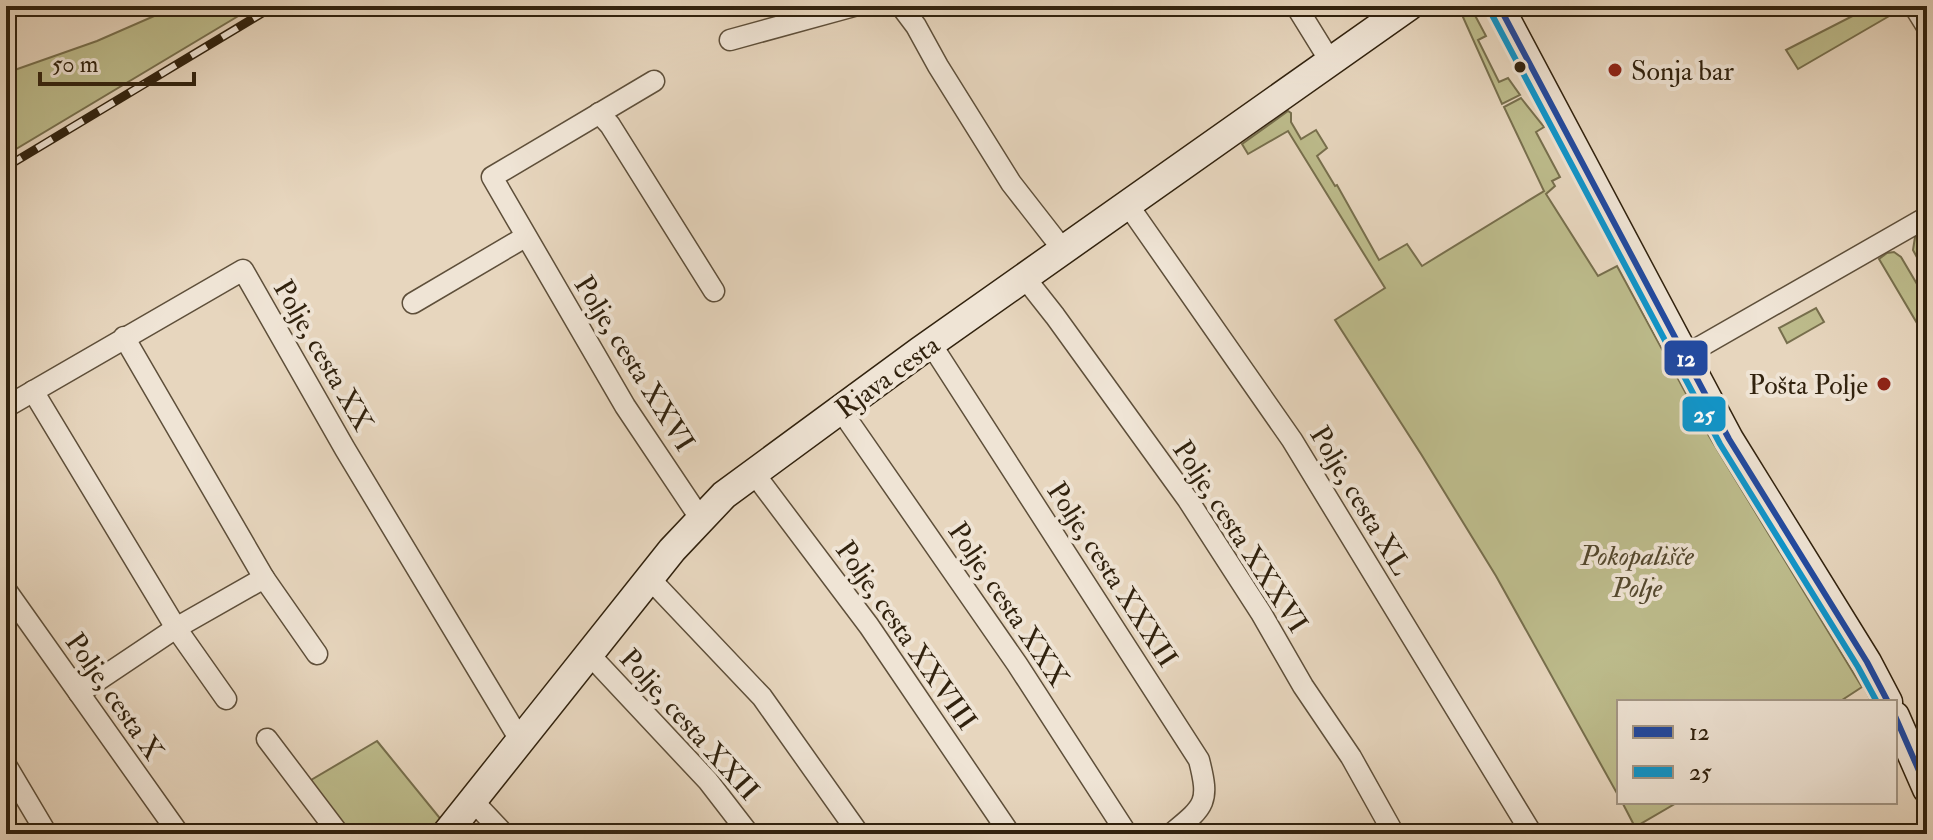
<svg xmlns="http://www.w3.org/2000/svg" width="1933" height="840" font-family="'IM FELL Double Pica',serif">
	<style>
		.green { fill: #bdbc8c; stroke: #776f4d; stroke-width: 2 }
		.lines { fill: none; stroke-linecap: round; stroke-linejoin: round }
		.street-casing { stroke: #5e4f3a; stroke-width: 23 }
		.secondary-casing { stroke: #31220e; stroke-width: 31 }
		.street { stroke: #efe4d5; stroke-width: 20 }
		.secondary { stroke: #efe4d5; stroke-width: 28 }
		.rail-casing { stroke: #31220e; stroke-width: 9 }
		.rail { stroke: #efe4d5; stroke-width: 6; stroke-dasharray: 18; stroke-linecap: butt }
		.bus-1-casing { stroke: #efe4d5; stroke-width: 12 }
		.bus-2-casing { stroke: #efe4d5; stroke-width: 12 }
		.bus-1 { stroke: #224aa0; stroke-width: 6 }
		.bus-2 { stroke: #1095ca; stroke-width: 6 }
		.bus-dot { fill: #31220e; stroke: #efe4d5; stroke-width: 3 }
		.poi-dot { fill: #8f2418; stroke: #efe4d5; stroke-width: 3 }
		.labels { text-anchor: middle; stroke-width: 8; stroke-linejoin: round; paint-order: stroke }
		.poi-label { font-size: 28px; fill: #31220e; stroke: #efe4d5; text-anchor: start }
		.street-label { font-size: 28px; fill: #31220e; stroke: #efe4d5 }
		.park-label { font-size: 28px; font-style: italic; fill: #54482e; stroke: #efe4d5 }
		.line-badge { stroke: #efe4d5; stroke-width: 3 }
		.badge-label { font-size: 22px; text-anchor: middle; font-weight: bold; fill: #fff }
	</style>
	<rect width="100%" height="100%" fill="#e7d6be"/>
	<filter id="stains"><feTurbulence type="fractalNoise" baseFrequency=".0025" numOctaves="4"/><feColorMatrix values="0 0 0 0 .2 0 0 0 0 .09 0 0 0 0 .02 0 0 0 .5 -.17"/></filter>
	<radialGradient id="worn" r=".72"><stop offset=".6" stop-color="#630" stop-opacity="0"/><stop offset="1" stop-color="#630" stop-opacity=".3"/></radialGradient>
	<g class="green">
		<path d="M177 6H255L6 155V73L97 41Z"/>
		<path d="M1458 6H1470L1486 36 1478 40 1499 82 1508 78 1520 95 1502 104Z"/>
		<path d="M1872 6H1886L1891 15 1798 69 1786 50Z"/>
		<path d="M1521 98 1544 127 1536 132 1560 177 1552 181 1555 186 1546 194 1598 276 1617 266 1709 436 1862 687 1839 702H1619V797L1496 576 1421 454 1335 320 1385 288 1288 131 1248 154 1242 144 1288 111 1291 113V122L1301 139 1316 130 1327 148 1317 156 1335 186 1337 185 1379 260 1407 244 1422 266 1544 191 1504 107Z"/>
		<path d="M1922 233 1927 235V248L1923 251 1927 258V276L1913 250 1915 237Z"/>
		<path d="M1894 252 1901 257 1927 301V340L1879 259 1887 253Z"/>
		<path d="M1816 308 1824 322 1787 343 1779 328Z"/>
		<path d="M377 741 443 822 433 834H346L306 783Z"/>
		<path d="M1622 802H1678L1635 827Z"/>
	</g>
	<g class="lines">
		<g class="street-casing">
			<g id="street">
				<path d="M901 6 916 26 938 66 1011 183 1064 251"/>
				<path d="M1296 6 1330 61"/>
				<path d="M1914 6 1927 27"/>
				<path d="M730 40 854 6"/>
				<path d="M654 81 492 177 625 406 700 518"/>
				<path d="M599 113 610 125 714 291"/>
				<path d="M1128 205 1292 440 1532 834"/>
				<path d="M1025 278 1055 316 1188 500 1261 613 1303 686 1351 757 1394 834"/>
				<path d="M413 303 525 237"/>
				<path d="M124 337 264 578 317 654"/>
				<path d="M931 344 1199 760C1210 803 1205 806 1171 834"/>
				<path d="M1684 356 1927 217"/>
				<path d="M33 391 176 628 226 699"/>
				<path d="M6 407 243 270 345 449 520 740"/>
				<path d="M840 409 1017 664 1127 834"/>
				<path d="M753 472 869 626 1010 834"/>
				<path d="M650 579 762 697 859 834"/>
				<path d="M6 590 179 834"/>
				<path d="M588 653 708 781 749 834"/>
				<path d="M79 693 176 628 264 578"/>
				<path d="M267 739 339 834"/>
				<path d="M6 765 47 834"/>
				<path d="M473 801 504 834"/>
			</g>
		</g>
		<g class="secondary-casing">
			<g id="secondary">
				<path d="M1499 6 1729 439 1867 662 1888 702"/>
				<path d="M1895 716 1927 789"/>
				<path d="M446 834 672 550 724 495 920 351 1409 6"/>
			</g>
		</g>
		<use href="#street" class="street"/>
		<use href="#secondary" class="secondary"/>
		<g class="rail-casing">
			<path id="rail" d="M6 167 274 6"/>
		</g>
		<use href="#rail" class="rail"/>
		<g class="bus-1-casing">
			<g id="bus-1">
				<path d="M1499 6 1729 439 1867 662 1888 702"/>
				<path d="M1895 716 1927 789"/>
			</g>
		</g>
		<g class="bus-2-casing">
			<path id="bus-2" d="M1490 11 1720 444 1858 667 1877 702"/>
		</g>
		<use href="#bus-1" class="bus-1"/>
		<use href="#bus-2" class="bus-2"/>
	</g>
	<circle class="bus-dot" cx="1520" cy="67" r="7"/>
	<g class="poi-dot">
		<circle cx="1615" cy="70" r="8"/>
		<circle cx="1884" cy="384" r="8"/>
	</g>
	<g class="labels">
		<g class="poi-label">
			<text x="1631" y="80">Sonja bar</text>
			<text x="1868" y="394" text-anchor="end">Pošta Polje</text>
		</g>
		<g class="street-label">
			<text transform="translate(324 355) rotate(60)" y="10">Polje, cesta XX</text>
			<text transform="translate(635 363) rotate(58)" y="10">Polje, cesta XXVI</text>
			<text transform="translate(887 376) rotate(-36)" y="10">Rjava cesta</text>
			<text transform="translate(1361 500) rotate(59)" y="10">Polje, cesta XL</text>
			<text transform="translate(1241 536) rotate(57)" y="10">Polje, cesta XXXVI</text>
			<text transform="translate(1113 574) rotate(57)" y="10">Polje, cesta XXXII</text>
			<text transform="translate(1009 604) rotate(56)" y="10">Polje, cesta XXX</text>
			<text transform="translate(907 635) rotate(55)" y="10">Polje, cesta XXVIII</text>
			<text transform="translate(115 696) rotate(55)" y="10">Polje, cesta X</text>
			<text transform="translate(690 724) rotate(48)" y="10">Polje, cesta XXII</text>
		</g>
		<g class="park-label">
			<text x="1637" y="565">Pokopališče<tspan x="1637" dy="32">Polje</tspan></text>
		</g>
	</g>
	<g class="line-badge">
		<rect x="1663" y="339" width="46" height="38" rx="8" fill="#224aa0"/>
		<rect x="1681" y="395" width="46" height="38" rx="8" fill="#1095ca"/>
	</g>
	<g class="badge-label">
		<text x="1686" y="366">12</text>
		<text x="1704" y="422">25</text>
	</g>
	<rect width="1933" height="840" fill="none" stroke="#e7d6be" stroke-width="32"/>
	<rect x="8" y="8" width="1917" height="824" fill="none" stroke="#31220e" stroke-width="4"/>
	<rect x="16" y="16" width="1901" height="808" fill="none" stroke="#31220e" stroke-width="2"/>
	<rect x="1617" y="700" width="280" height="104" fill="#efe4d5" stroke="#a39685" stroke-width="2"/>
	<rect x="1633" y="726" width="40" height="12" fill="#224aa0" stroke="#a39685" stroke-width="2"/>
	<text x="1689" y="740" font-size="24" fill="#31220e">12</text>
	<rect x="1633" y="766" width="40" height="12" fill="#1095ca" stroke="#a39685" stroke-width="2"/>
	<text x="1689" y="780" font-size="24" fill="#31220e">25</text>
	<path d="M40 72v12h154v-12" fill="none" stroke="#31220e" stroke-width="4"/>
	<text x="52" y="72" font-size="24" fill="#31220e" stroke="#efe4d5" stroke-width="6" paint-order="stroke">50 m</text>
	<rect width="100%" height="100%" filter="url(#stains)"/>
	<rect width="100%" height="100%" fill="url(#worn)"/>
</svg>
